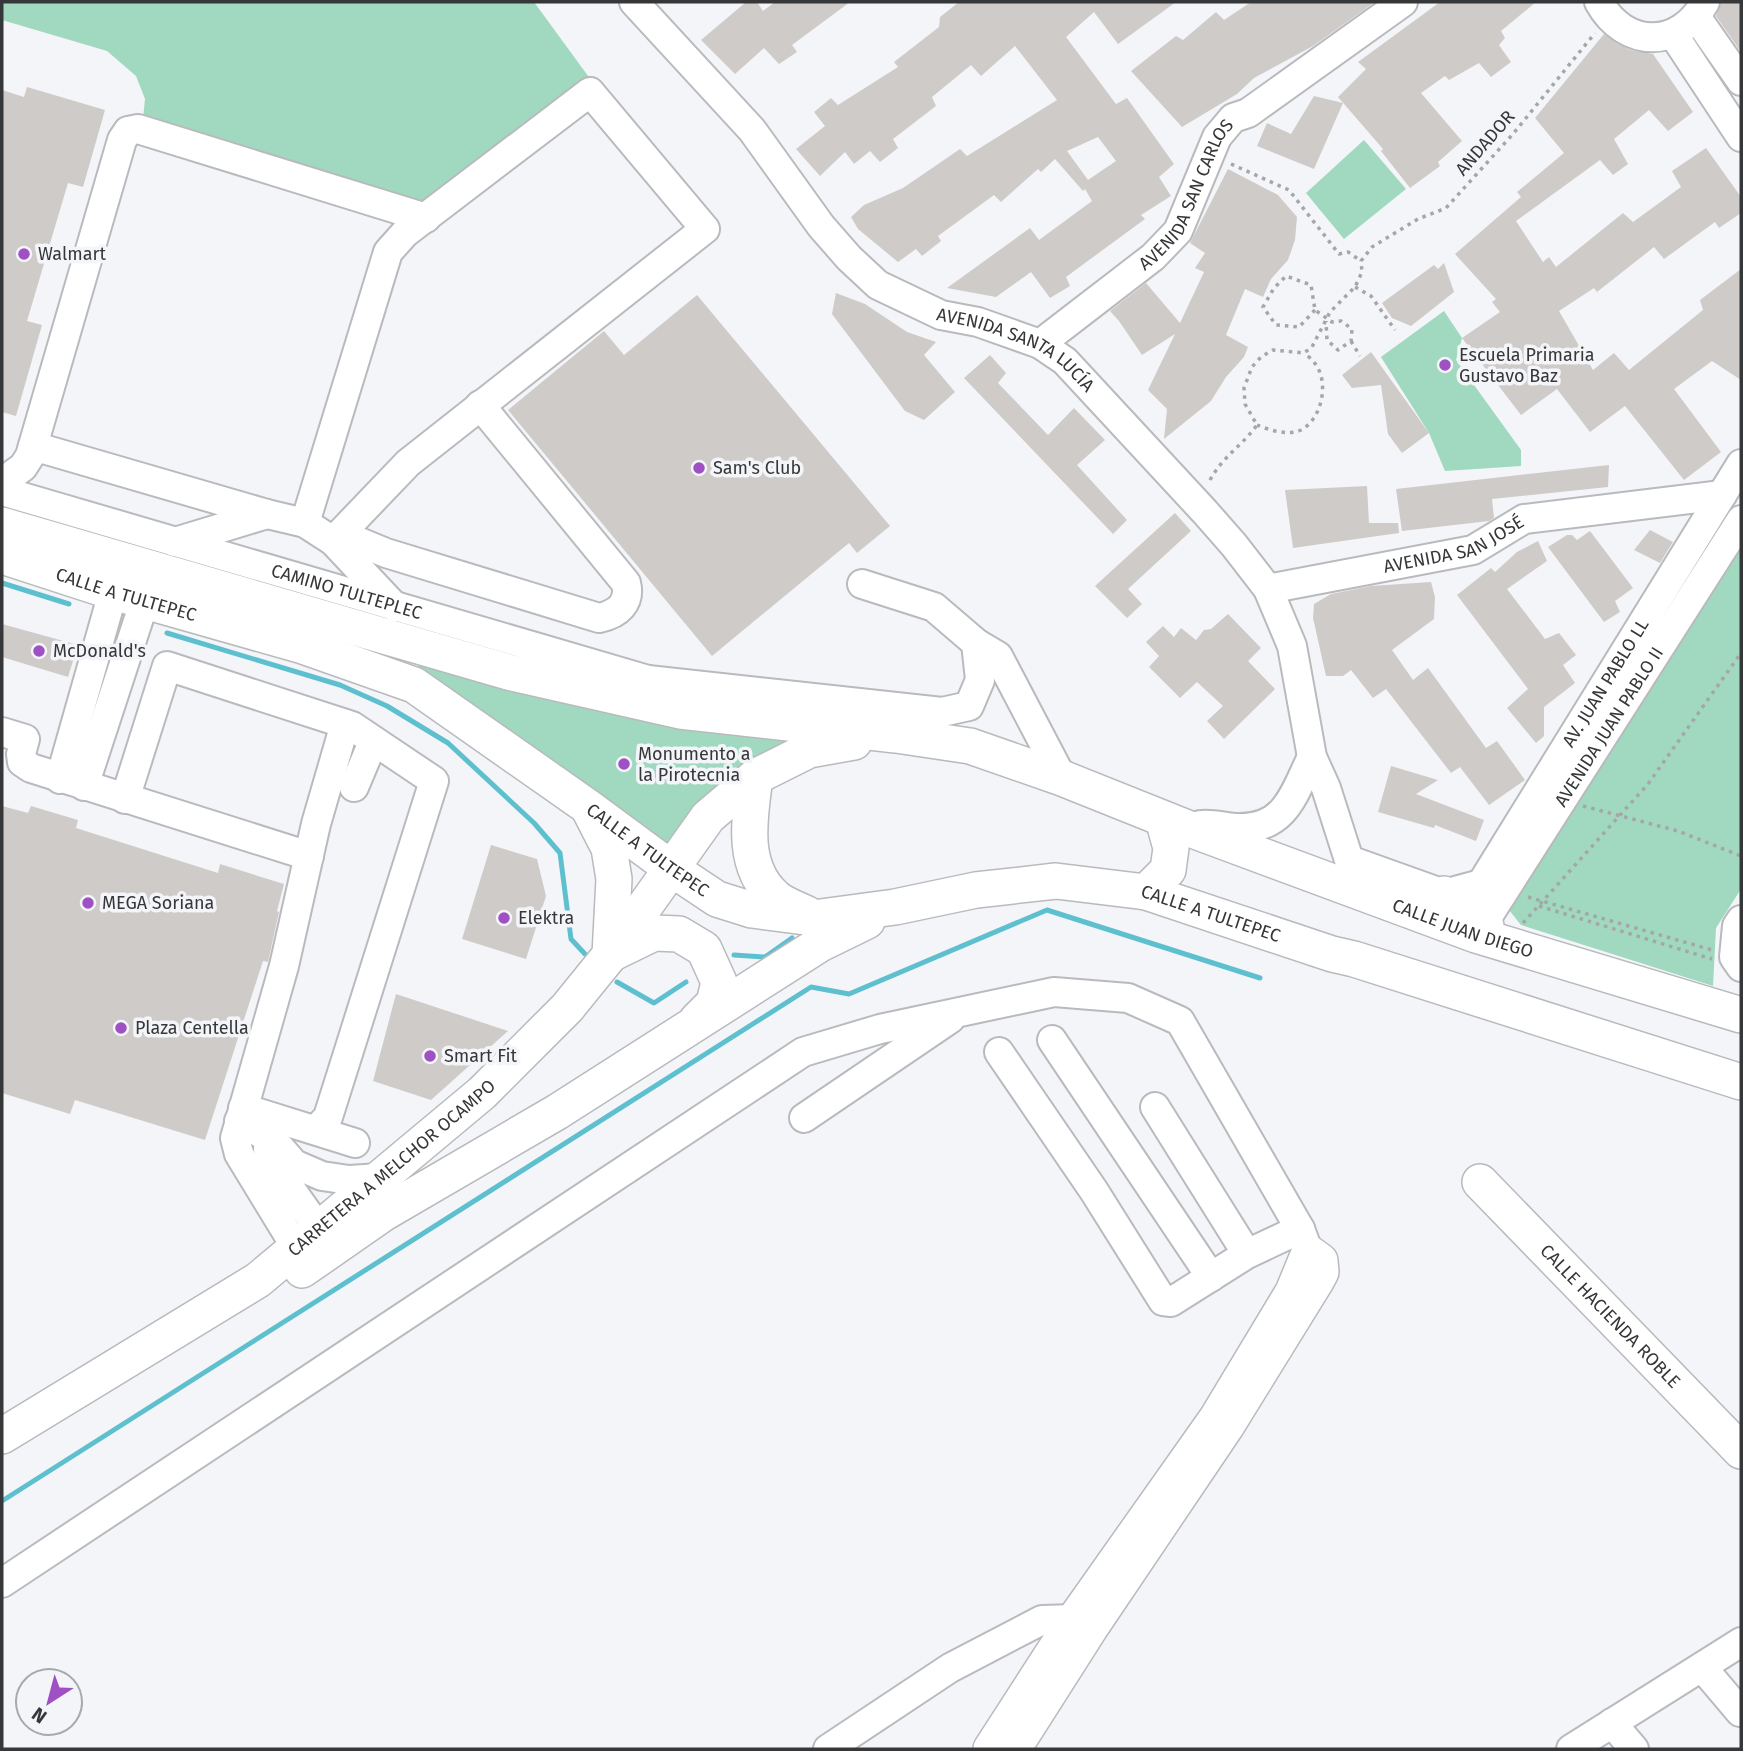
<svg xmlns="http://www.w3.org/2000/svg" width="1743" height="1751" font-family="'Fira Sans',sans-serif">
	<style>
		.green { fill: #a0d9bf }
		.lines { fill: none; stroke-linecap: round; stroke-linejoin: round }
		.stream { stroke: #5ec0cf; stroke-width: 5 }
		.building { fill: #cfcbc9; fill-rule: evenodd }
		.minor-casing { stroke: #b8babd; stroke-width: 32 }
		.major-casing { stroke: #b8babd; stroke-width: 38 }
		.path { stroke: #a5a6a9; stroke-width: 3.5; stroke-dasharray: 3.5 5; stroke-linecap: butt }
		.minor { stroke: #fff; stroke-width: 28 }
		.major { stroke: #fff; stroke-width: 35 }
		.poi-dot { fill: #9f51c3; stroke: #f4f5f9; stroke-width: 2.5 }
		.labels { text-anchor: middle; stroke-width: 7; stroke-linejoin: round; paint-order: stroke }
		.street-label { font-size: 18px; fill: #363739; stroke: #f4f5f9 }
		.poi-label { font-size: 18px; fill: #363739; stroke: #f4f5f9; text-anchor: start }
	</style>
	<rect width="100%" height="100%" fill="#f4f5f9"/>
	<g class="green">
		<path d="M2 2H534L591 80 426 203 143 119 145 99 136 76 107 51 2 20Z"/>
		<path d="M1364 140 1406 189 1344 239 1306 193Z"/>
		<path d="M1444 311 1462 338 1456 360 1521 450V466L1445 471 1429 433 1381 357Z"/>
		<path d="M1741 548V889L1716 928 1713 986 1521 925 1509 910Z"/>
		<path d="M423 648 893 736 809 750 671 867 414 685Z"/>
	</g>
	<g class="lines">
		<g class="stream">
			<path d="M2 583 69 604"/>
			<path d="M167 633 340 685 387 706 448 743 534 823 560 853 571 939 585 954"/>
			<path d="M734 955 765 957 792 938"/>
			<path d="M617 982 654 1003 686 982"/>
			<path d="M2 1501 811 987 849 994 1047 910 1260 978"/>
		</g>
	</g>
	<g class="building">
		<path d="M746 2H757L763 11 775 2H850L792 45 797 52 779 64 764 48 735 74 701 40Z"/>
		<path d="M959 2H1176L1118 44 1094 12 1066 37 1116 104 1127 98 1174 164 1159 177 1171 196 1141 215 1145 219 1066 277 1070 286 1050 298 1031 272 996 297 947 288 1030 228 1039 240 1092 201 1085 189 1083 191 1055 159 1041 172 1038 169 1001 202 994 195 938 236 941 241 922 256 916 249 898 262 858 229 851 217 864 205 903 188 960 149 967 156 1057 100 1015 46 981 76 971 65 932 97 936 106 893 139 898 148 880 162 870 151 854 164 845 152 820 176 796 149 825 126 814 112 831 98 838 105 898 67 894 62 939 27 940 17ZM1098 137 1116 161 1088 180 1067 151Z"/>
		<path d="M1251 2H1375L1313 46 1254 78 1237 94 1182 127 1131 71 1176 36 1183 40 1216 12 1224 20Z"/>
		<path d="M1440 2H1536L1501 31 1505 38 1499 45 1511 62 1491 77 1479 63 1449 80 1445 76 1421 93 1462 141 1438 162 1440 166 1410 188 1381 151 1383 149 1338 97 1366 69 1358 62Z"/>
		<path d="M1721 2H1741V52L1716 16Z"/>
		<path d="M1604 34 1616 43 1630 50 1653 54 1693 112 1668 131 1649 110 1614 139 1628 164 1613 175 1600 160 1516 221 1543 262 1549 257 1556 267 1623 213 1633 222 1681 187 1672 171 1706 148 1741 197V213L1719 228 1715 222 1664 259 1654 247 1597 292 1594 288 1559 311 1593 370 1614 353 1629 370 1703 310 1700 300 1741 269V380L1712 361 1674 389 1721 452 1684 480 1625 406 1590 432 1557 389 1521 415 1462 338 1500 312 1492 302 1496 299 1455 254 1521 197 1517 192 1564 153 1535 118Z"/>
		<path d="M27 87 105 110 83 187 68 183 27 321 42 325 16 416 2 412V90L24 97Z"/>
		<path d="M1314 96 1343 103 1314 169 1257 146 1267 123 1291 134Z"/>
		<path d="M1228 169 1278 195 1297 217 1295 240 1288 260 1271 279 1263 297 1245 289 1226 335 1248 347 1244 357 1226 377 1211 401 1164 439 1167 409 1148 390 1175 334 1142 355 1119 321 1110 311 1146 283 1180 323 1204 272 1195 268 1205 253 1190 243Z"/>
		<path d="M1444 263 1454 292 1411 326 1392 318 1382 303 1434 265 1438 269Z"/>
		<path d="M836 293 865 304 907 332 936 342 924 355 955 392 924 420 905 411 832 314Z"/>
		<path d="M697 295 890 526 857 553 849 543 712 656 508 410 604 331 624 355Z"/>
		<path d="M1371 352 1429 433 1402 453 1388 434 1381 385 1352 388 1342 375Z"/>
		<path d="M990 355 1006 373 998 383 1048 435 1074 408 1105 440 1077 465 1127 520 1113 534 964 378Z"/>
		<path d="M1609 465 1608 487 1492 499 1494 518 1489 521 1402 531 1396 489Z"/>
		<path d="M1367 486 1369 523H1398L1399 533 1293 548 1285 490Z"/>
		<path d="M1175 513 1191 531 1128 589 1142 604 1127 618 1095 586Z"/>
		<path d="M1650 530 1673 542 1660 563 1634 550Z"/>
		<path d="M1590 531 1633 588 1615 601 1620 612 1604 622 1548 547 1567 535H1572L1577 540Z"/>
		<path d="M1538 541 1547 561 1507 589 1545 639 1559 633 1576 655 1563 665 1575 683 1544 707V736L1536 743 1507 708 1528 689 1457 595 1491 568 1495 572 1517 552Z"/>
		<path d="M1431 582 1435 597 1434 619 1392 650 1413 680 1428 668 1486 748 1497 741 1525 780 1489 805 1460 767 1451 773 1386 689 1373 698 1351 670 1343 676H1326L1313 618 1314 604 1331 594 1371 586Z"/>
		<path d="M1228 614 1261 648 1248 661 1275 689 1224 739 1207 721 1223 706 1197 682 1180 698 1149 667 1159 656 1146 642 1163 626 1174 637 1181 628 1196 640 1204 630 1211 629Z"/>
		<path d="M2 624 78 645 68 677 2 657Z"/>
		<path d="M1391 766 1438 780 1416 794 1484 820 1476 841 1435 825 1434 828 1378 812Z"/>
		<path d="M2 806 28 813 31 806 78 820 76 828 218 873 220 864 284 884 277 911 279 912 268 962 263 961 205 1140 75 1100 70 1114 2 1093Z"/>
		<path d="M491 845 537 859 546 896 526 959 462 939Z"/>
		<path d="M396 994 508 1031 431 1100 373 1081Z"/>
	</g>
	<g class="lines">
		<g class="minor-casing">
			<g id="minor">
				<path id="s1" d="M634 2 752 130 821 226 849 258 878 285 941 315 978 322 1040 344 1065 361 1205 512 1234 545 1268 589 1292 646 1312 757 1326 788 1349 860 1444 894 1481 884"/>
				<path d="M1599 2C1625 49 1680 49 1705 2"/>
				<path d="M1697 18 1741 81"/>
				<path d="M1673 34 1741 137"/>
				<path id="s2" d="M1040 344 1153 257 1178 231 1217 137 1233 118 1248 113 1403 2"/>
				<path d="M33 446 267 514 305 523 333 541 395 607"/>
				<path d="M2 482 23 467 30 456 122 140 128 131 138 129 426 218"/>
				<path id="s3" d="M2 491 648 680 680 711"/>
				<path d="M305 523 388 252 405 233 590 92 705 229 408 463 340 534"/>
				<path d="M333 541 340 534 386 553 599 618C618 614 631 603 626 583L480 405"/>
				<path d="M175 542 267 514"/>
				<path d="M862 584 934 607 976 643 998 656 1062 778"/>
				<path id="s4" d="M1268 589 1473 550 1524 519 1722 495"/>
				<path d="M648 680 942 712 969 706 980 680 976 643"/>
				<path d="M2 732 25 739 21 754 22 762 31 768 309 856"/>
				<path d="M60 779 110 603"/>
				<path d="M84 786 141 612"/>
				<path d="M354 787 373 742"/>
				<path d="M125 799 167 666 352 726 434 781 328 1117 316 1130"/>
				<path d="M1200 825C1213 823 1226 828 1239 828 1286 829 1294 793 1312 757"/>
				<path id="s5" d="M1472 899 1741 464"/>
				<path d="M1741 920 1737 926 1734 957 1741 967"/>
				<path id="s6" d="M1476 935 1741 520"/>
				<path d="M1052 1040 1211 1277"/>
				<path d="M999 1052 1094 1191 1163 1301 1171 1302 1247 1254 1300 1229"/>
				<path d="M1155 1107 1247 1254"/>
				<path d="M243 1108 355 1143"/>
				<path d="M804 1118 950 1019"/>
				<path d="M239 1121 274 1141 294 1164 322 1176 349 1180 381 1178"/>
				<path d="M268 1149 273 1164 319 1229"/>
				<path d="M297 1249 239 1154 235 1138 284 966 316 824 345 724"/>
				<path d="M2 1583 803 1052 880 1029 1054 992 1128 998 1180 1021 1300 1229 1309 1253"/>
				<path d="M1702 1667 1740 1712"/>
				<path d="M1612 1723 1634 1749"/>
				<path d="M828 1749 950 1668 1042 1620 1075 1619 1090 1628"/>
				<path d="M1571 1749 1741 1642"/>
			</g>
		</g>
		<g class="major-casing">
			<g id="major">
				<path id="s7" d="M2 525 508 672 680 711 896 735 970 746 1062 778 1187 828 1476 935 1741 1015"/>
				<path id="s8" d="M2 556 113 592 303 646 414 685 588 807 672 869 717 899 752 910 813 918 895 907 976 890 1056 881 1146 892 1332 954 1354 959 1741 1082"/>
				<path d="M755 777C750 816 740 865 774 896 782 904 797 909 807 914"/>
				<path d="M589 809 609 848 614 879 610 955"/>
				<path d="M1146 892 1168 870 1171 848 1163 819"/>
				<path d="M1444 894 1486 926"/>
				<path d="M613 953 654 933 679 934 704 949 719 982 714 1003 697 1020"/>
				<path id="s9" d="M1480 1182 1741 1451"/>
				<path d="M302 1270 384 1213 557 1112 820 944 867 921"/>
				<path id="s10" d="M2 1436 258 1280 482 1093 567 1008 610 955 708 817 755 777 809 750 854 742"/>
				<path d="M991 1749 1075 1619 1217 1418 1293 1292 1309 1253 1320 1261 1321 1272 1316 1281 1227 1425 1090 1628 1013 1749"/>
			</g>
		</g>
		<g class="path">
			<path d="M1231 164 1289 190 1339 254 1348 252 1361 261"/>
			<path d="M1355 287 1371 296 1395 330"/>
			<path d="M1315 310 1299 327 1276 325 1263 307 1274 288 1286 276 1311 285 1315 310 1332 322 1341 321 1352 329 1351 341 1338 350 1327 340 1326 321"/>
			<path d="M1351 341 1360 356"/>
			<path d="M1257 425C1269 430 1288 436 1301 430 1322 419 1329 383 1316 365 1313 360 1308 356 1304 353"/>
			<path d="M1210 480C1224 455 1241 447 1257 425L1245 404 1244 388 1252 367 1261 357 1273 350 1304 353 1312 347 1330 312 1355 287 1362 272 1361 261 1372 247 1418 219 1446 208 1513 134 1595 33"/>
			<path d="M1583 806 1678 831 1741 856"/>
			<path d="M1528 897 1712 950"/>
			<path d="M1539 906 1712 959"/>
			<path d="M1523 923 1648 784 1741 653"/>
		</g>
		<use href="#minor" class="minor"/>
		<use href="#major" class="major"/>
	</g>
	<g class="poi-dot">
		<circle cx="24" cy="254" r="7"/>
		<circle cx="1445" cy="365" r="7"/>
		<circle cx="699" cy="468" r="7"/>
		<circle cx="39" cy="651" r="7"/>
		<circle cx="624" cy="764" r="7"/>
		<circle cx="88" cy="903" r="7"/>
		<circle cx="504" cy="918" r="7"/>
		<circle cx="121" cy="1028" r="7"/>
		<circle cx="430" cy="1056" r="7"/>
	</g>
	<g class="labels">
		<g class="street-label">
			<text transform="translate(1485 143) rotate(-49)" y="6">ANDADOR</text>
			<text dy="6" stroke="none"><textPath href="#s2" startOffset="214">AVENIDA SAN CARLOS</textPath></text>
			<text dy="6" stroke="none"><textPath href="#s1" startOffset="528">AVENIDA SANTA LUCÍA</textPath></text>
			<text dy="6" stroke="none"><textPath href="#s4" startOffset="192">AVENIDA SAN JOSÉ</textPath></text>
			<text dy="6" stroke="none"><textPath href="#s3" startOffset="359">CAMINO TULTEPLEC</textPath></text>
			<text dy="6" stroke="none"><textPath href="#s8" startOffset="130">CALLE A TULTEPEC</textPath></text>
			<text dy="6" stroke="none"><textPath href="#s5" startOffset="254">AV. JUAN PABLO LL</textPath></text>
			<text dy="6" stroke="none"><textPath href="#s6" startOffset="247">AVENIDA JUAN PABLO II</textPath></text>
			<text dy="6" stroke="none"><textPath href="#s8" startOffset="718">CALLE A TULTEPEC</textPath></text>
			<text dy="6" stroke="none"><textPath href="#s8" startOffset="1306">CALLE A TULTEPEC</textPath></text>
			<text dy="6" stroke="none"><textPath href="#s7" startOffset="1521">CALLE JUAN DIEGO</textPath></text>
			<text dy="6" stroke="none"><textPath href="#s10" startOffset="474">CARRETERA A MELCHOR OCAMPO</textPath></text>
			<text dy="6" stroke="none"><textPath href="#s9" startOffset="187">CALLE HACIENDA ROBLE</textPath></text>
		</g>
		<g class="poi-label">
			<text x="38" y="260">Walmart</text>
			<text x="1459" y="361">Escuela Primaria<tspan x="1459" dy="21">Gustavo Baz</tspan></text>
			<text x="713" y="474">Sam's Club</text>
			<text x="53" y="657">McDonald's</text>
			<text x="638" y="760">Monumento a<tspan x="638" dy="21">la Pirotecnia</tspan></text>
			<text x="102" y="909">MEGA Soriana</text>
			<text x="518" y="924">Elektra</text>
			<text x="135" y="1034">Plaza Centella</text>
			<text x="444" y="1062">Smart Fit</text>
		</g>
	</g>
	<rect width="1743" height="1751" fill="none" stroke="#363739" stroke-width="7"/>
	<g transform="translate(49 1702) rotate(216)"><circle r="33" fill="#f4f5f9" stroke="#a8a9ac" stroke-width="2"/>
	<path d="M0-5L12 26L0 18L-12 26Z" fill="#9f51c3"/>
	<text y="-10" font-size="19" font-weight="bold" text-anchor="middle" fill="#363739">N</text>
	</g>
</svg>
